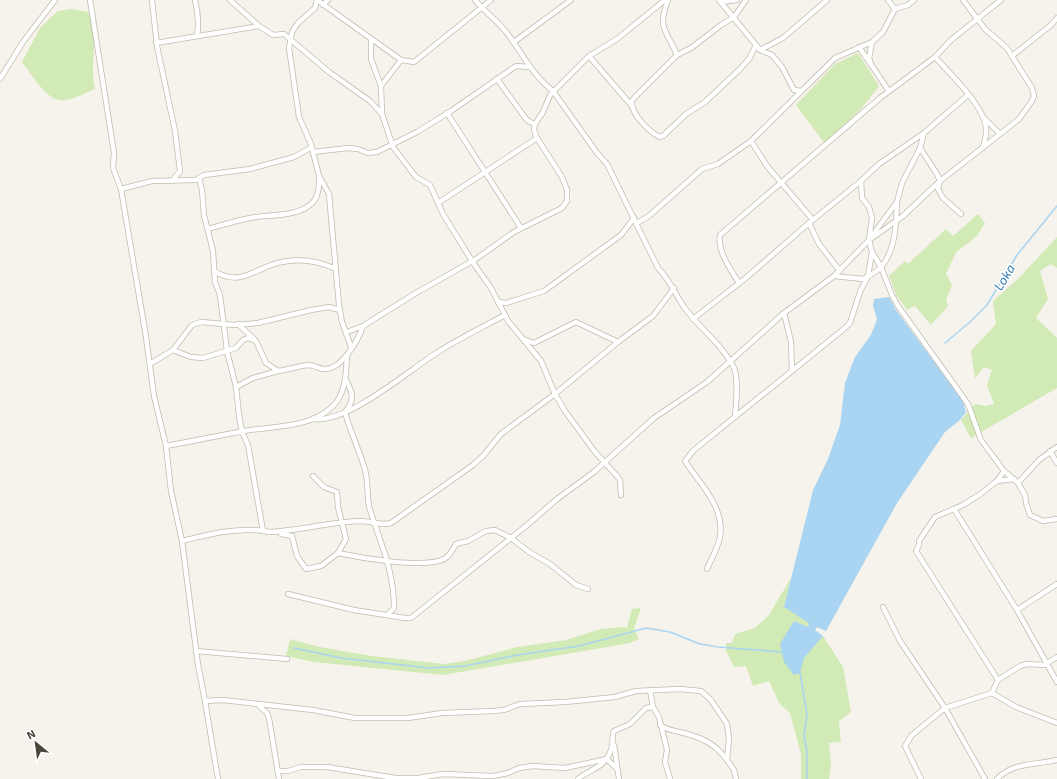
<svg xmlns="http://www.w3.org/2000/svg" width="1057" height="779" font-family="'Exo 2',sans-serif">
	<style>
		.green { fill: #d2eab5 }
		.water { fill: #a9d4f2 }
		.lines { fill: none; stroke-linecap: round; stroke-linejoin: round }
		.stream { stroke: #a9d4f2; stroke-width: 1.5 }
		.minor-casing { stroke: #c2bbae; stroke-width: 6 }
		.minor { stroke: #fff; stroke-width: 4.5 }
		.labels { text-anchor: middle; stroke-width: 3; stroke-linejoin: round; paint-order: stroke }
		.water-label { font-size: 13px; font-style: italic; fill: #2e7ab2; stroke: #fff }
	</style>
	<rect width="100%" height="100%" fill="#f6f3ec"/>
	<g class="green">
		<path d="M72 9 88 12C100 37 89 63 95 89 84 93 70 102 59 100 45 98 30 72 22 62L40 28 58 11Z"/>
		<path d="M858 53 879 86 862 108 825 144 796 105 835 64Z"/>
		<path d="M978 214 985 223 976 237 956 252 946 274 952 285 946 300 948 306 931 325 915 306 907 310 897 296 889 276 905 261 908 264 946 229 953 236Z"/>
		<path d="M1057 237V268L1051 264 1040 271 1048 299 1036 318 1057 338V388L971 438 961 420 975 404 985 406 994 404 987 385 992 370 984 367 975 379 971 351 996 324 993 301 1019 278Z"/>
		<path d="M791 578 784 607 810 623 808 627 794 621 803 658 823 636 843 667 851 712 839 721 841 742 829 743 831 764 829 779H801V754L790 713 779 703 769 681 753 686 746 666 734 667 726 651V643H732L735 634 755 628 769 615Z"/>
		<path d="M641 608 634 628 639 639 630 643 443 675 314 662 286 656 290 639 320 647 372 656 444 664 465 661 517 647 566 640 601 629 621 627 627 628 632 609Z"/>
	</g>
	<path class="water" d="M889 297 896 310 963 401 966 412 960 420 945 432 897 503 826 631 817 627 815 630 823 636 804 658 800 673 794 675 784 662 780 644 794 621 808 627 809 623 784 607 813 490 828 459 840 425 845 383 855 357 871 335 877 319 873 306 874 299Z"/>
	<g class="lines">
		<g class="stream">
			<path d="M945 343 970 322 987 305 1017 255 1057 206"/>
			<path d="M294 648 341 658 429 668 465 666 517 655 579 646 646 628 670 632 700 644 718 647 782 652"/>
			<path d="M800 673 807 714 804 735 807 752V779"/>
		</g>
		<g class="minor-casing">
			<g id="minor">
				<path d="M90 0 114 153 113 168 121 189 146 337 154 396 166 446 171 491 182 541 198 665 205 701 218 779"/>
				<path d="M152 0 157 46 175 131 180 171 172 181"/>
				<path d="M195 0C198 12 199 24 197 36"/>
				<path d="M230 0 259 26"/>
				<path d="M317 0 315 8 298 23 292 32 289 48 299 117 311 144 319 176 329 194 339 305 342 322 351 347"/>
				<path d="M317 0 401 60 414 62 491 0"/>
				<path d="M475 0C485 12 498 21 507 33 522 53 533 76 553 91L597 153 607 164 658 268C671 281 676 297 687 311 702 330 724 347 734 368 739 380 736 404 735 417"/>
				<path d="M668 0C657 29 666 29 677 55"/>
				<path d="M719 0 760 50 772 55 782 67 794 90 801 91"/>
				<path d="M746 0 734 17 721 25 691 48 677 55 635 97 632 101C630 113 649 132 660 137L663 136 686 114 705 102 739 70 749 59 756 45"/>
				<path d="M888 0 895 9"/>
				<path d="M720 2 737 0"/>
				<path d="M323 5 328 0"/>
				<path d="M895 9 908 5 914 0"/>
				<path d="M371 39V59L381 86 382 114 393 147 416 177 430 185 443 214 472 261 491 288 508 321 541 361 555 394 565 411 595 452 617 476 620 480 621 495"/>
				<path d="M514 42 571 0"/>
				<path d="M156 43 259 26 273 35 284 34 329 72 370 101 382 114"/>
				<path d="M859 47 889 91"/>
				<path d="M760 50 783 38 827 0"/>
				<path d="M589 56 631 105"/>
				<path d="M1012 56 1051 25 1057 18"/>
				<path d="M935 57C950 74 985 106 986 129 987 135 984 142 983 148"/>
				<path d="M871 64 869 58 872 42"/>
				<path d="M0 79 23 42 55 0"/>
				<path d="M497 79 526 119 530 122 535 124"/>
				<path d="M381 86 401 60"/>
				<path d="M447 113 521 228"/>
				<path d="M984 118 1000 134"/>
				<path d="M751 141 767 166 813 220"/>
				<path d="M920 148 937 174 940 181 938 189 943 198 961 214"/>
				<path d="M313 152 348 148 358 149 368 153 377 152 417 132 451 111 516 66 530 67"/>
				<path d="M199 178 202 190 204 215 213 251 215 282 220 295 227 351 236 387 239 415 242 432 248 445 263 531"/>
				<path d="M861 181 862 198 869 207 872 218 869 240 872 252 881 267 892 295 898 306 968 404 981 440 1004 471 1018 483 1025 495 1026 503 1030 515 1043 521 1057 519"/>
				<path d="M121 189 152 181 196 180 204 175 250 169 294 157 312 147"/>
				<path d="M438 203 537 138"/>
				<path d="M637 223 649 216 702 169 718 164 751 141 835 58 872 42 883 32 895 9"/>
				<path d="M809 223 819 244 840 271"/>
				<path d="M208 229C222 225 235 221 250 218 268 214 300 218 314 201 319 194 319 186 319 177"/>
				<path d="M871 237 897 202 902 183 920 148 924 133"/>
				<path d="M214 271C242 288 255 267 282 262 300 258 319 261 336 269"/>
				<path d="M834 276 863 279C869 276 877 272 881 267 896 250 896 224 897 202"/>
				<path d="M739 283C731 270 717 251 720 235L880 98 935 57 951 40 1001 0"/>
				<path d="M498 302 506 303 544 291 621 235 634 218"/>
				<path d="M784 313 791 342 792 371"/>
				<path d="M693 319 747 277 809 223 861 181 879 164 924 133 968 95"/>
				<path d="M238 324 254 339"/>
				<path d="M347 332 363 326 416 293 476 259 514 232 562 208 567 201V190L562 177 537 138 534 130 535 124 543 112 550 95 589 56 617 39 665 0"/>
				<path d="M523 339 534 343 576 322 618 342"/>
				<path d="M173 350 191 357 203 358 236 348 243 340 248 338 256 341 266 363 278 371C288 370 298 366 308 365 313 365 318 368 323 369 341 371 358 341 363 326"/>
				<path d="M150 364 173 350 192 325 201 322 235 325 258 323 311 310 329 307 340 310"/>
				<path d="M346 380C353 393 355 400 345 412 350 432 360 451 365 470 369 483 366 497 370 510 381 544 394 571 394 608L387 615"/>
				<path d="M236 387 253 378 278 371"/>
				<path d="M314 419C349 423 409 370 438 352 460 338 483 327 505 315"/>
				<path d="M166 446C192 441 218 436 244 431 273 426 310 428 332 407 346 394 346 373 347 355"/>
				<path d="M1050 451 1057 463"/>
				<path d="M313 476 324 487 337 492 338 507 346 539 338 553"/>
				<path d="M997 481 1014 479"/>
				<path d="M1018 483 1039 460 1057 447"/>
				<path d="M954 509 1017 610 1057 682"/>
				<path d="M268 532C299 531 329 522 360 521 371 521 380 526 391 523L473 465 483 456 501 434 555 394 618 342 653 316 674 288"/>
				<path d="M281 534 292 536 297 556 306 569 321 566 338 553C361 558 424 569 444 559 450 556 453 549 456 544L468 541 486 531 495 530 511 538 529 552 550 564 576 585 588 589"/>
				<path d="M182 541C210 534 241 526 269 532"/>
				<path d="M707 569C711 559 718 548 720 537 725 507 700 484 685 461L694 450 845 328 850 323 860 292 868 276 872 252"/>
				<path d="M288 594 354 610 405 618H411L526 526 557 499 594 472 654 418 707 382 784 313 834 276 869 240 903 216 940 181 1019 119 1032 101 1034 96 1032 88 1007 48 985 29 963 0"/>
				<path d="M883 607 900 641 945 708 985 779"/>
				<path d="M1017 610 1057 584"/>
				<path d="M196 651 287 659"/>
				<path d="M998 680 916 551 919 545V541L935 517 963 505 979 495 997 481 1004 471"/>
				<path d="M650 690 653 707 659 717 667 750 665 762 670 779"/>
				<path d="M992 693 1016 707 1057 723"/>
				<path d="M205 701 223 700 313 710 355 718H408L442 713 493 711 504 710 520 704 565 702 615 697 636 691 680 689 701 691 711 700 727 724 729 739 727 760 734 770 736 779"/>
				<path d="M259 706 267 713 269 718 279 779"/>
				<path d="M660 725C667 730 672 730 680 732 700 737 715 743 727 760"/>
				<path d="M614 745 619 779"/>
				<path d="M278 771H288L301 767H327L395 778H418L443 774 493 776 508 773 519 768 533 766 565 768 607 759 617 769"/>
				<path d="M578 779C591 768 604 769 611 750 614 743 611 737 614 731L630 724 646 708 653 707"/>
				<path d="M921 779 905 746 912 735 945 708 992 693 998 680 1020 666 1027 664 1044 665 1057 657"/>
				<path d="M997 779C1013 762 1036 765 1057 760"/>
			</g>
		</g>
		<use href="#minor" class="minor"/>
	</g>
	<g class="labels">
		<g class="water-label">
			<text transform="translate(1004 277) rotate(-59)" y="5">Loka</text>
		</g>
	</g>
	<g transform="translate(36 743) rotate(331)" stroke="#ffffff" stroke-width="3" paint-order="stroke">
	<path d="M0-3L7 15L0 10L-7 15Z" fill="#4b4439"/>
	<text y="-6" font-size="11" font-weight="bold" text-anchor="middle" fill="#4b4439">N</text>
	</g>
</svg>
